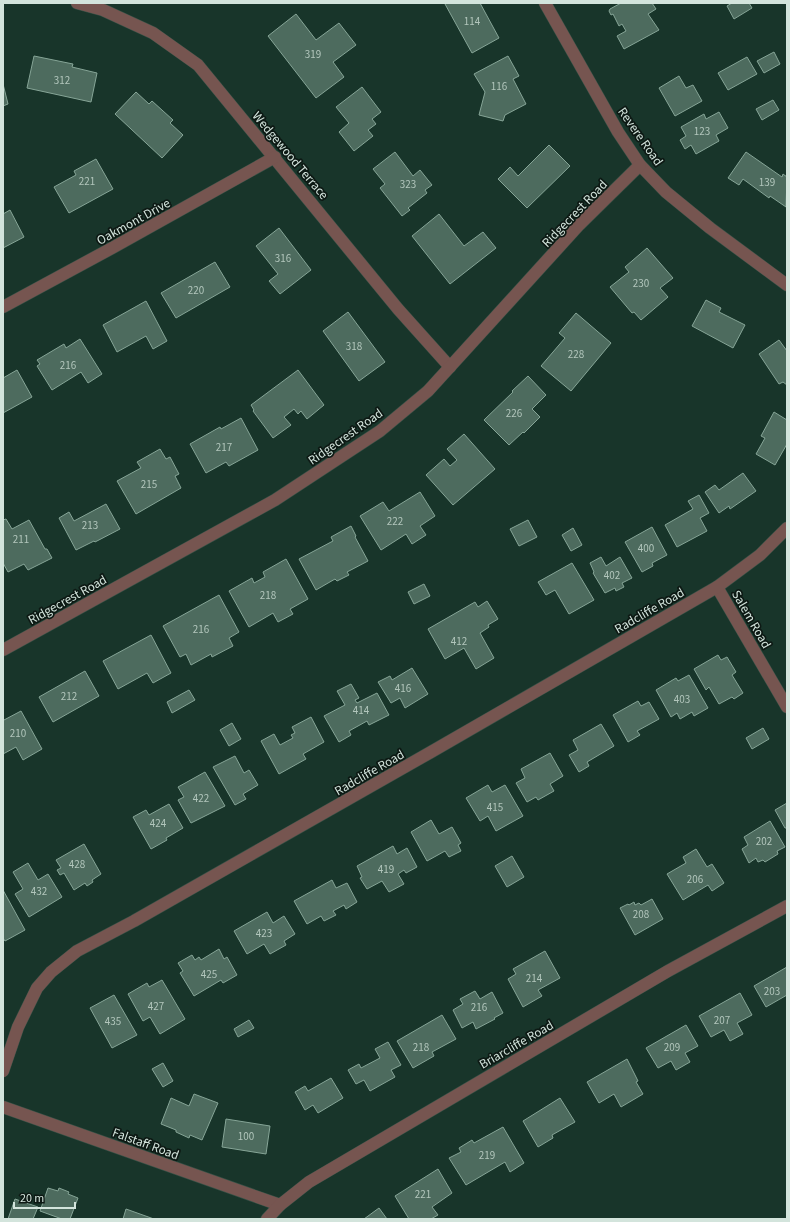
<svg xmlns="http://www.w3.org/2000/svg" width="790" height="1222" font-family="'Source Sans 3',sans-serif">
	<style>
		.building { fill: #4d6b5e; stroke: #86a597 }
		.lines { fill: none; stroke-linecap: round; stroke-linejoin: round }
		.street-casing { stroke: #365146; stroke-width: 13 }
		.street { stroke: #765550; stroke-width: 12 }
		.labels { text-anchor: middle; stroke-width: 3.5; stroke-linejoin: round; paint-order: stroke }
		.number-label { font-size: 11px; fill: #b2c6bc }
		.street-label { font-size: 13px; fill: #d3e4dc; stroke: #0d1914 }
	</style>
	<rect width="100%" height="100%" fill="#18352a"/>
	<g class="building">
		<path d="M447 3H480L499 38 472 53 445 4Z"/>
		<path d="M621 3H652L656 9 648 14 659 30 624 49 617 36 626 31 622 24 619 26 613 14 611 15 609 11 610 9Z"/>
		<path d="M732 3H749L752 8 734 19 727 6Z"/>
		<path d="M296 14 316 40 339 23 356 45 333 62 344 77 316 98 268 36Z"/>
		<path d="M774 52 780 64 764 73 757 61Z"/>
		<path d="M34 56 73 64 72 67 97 73 91 102 27 88Z"/>
		<path d="M508 56 519 76 513 79 526 104 505 115 503 121 479 115 485 92 474 74Z"/>
		<path d="M747 57 757 74 728 90 718 73Z"/>
		<path d="M679 76 686 88 693 85 702 101 675 116 659 88Z"/>
		<path d="M3 84 8 104 3 106Z"/>
		<path d="M362 87 381 112 372 119 376 124 368 130 373 136 354 151 339 132 349 123 336 107Z"/>
		<path d="M136 92 149 104 152 101 173 120 170 123 183 135 162 158 115 114Z"/>
		<path d="M773 100 779 110 762 120 756 109Z"/>
		<path d="M719 112 728 128 716 135 719 141 696 154 691 145 685 149 680 140 686 136 681 127 704 114 706 119Z"/>
		<path d="M549 145 570 166 527 208 498 179 510 167 518 176Z"/>
		<path d="M395 152 413 176 420 170 432 185 425 190 427 193 408 208 410 210 402 216 380 188 385 184 373 169Z"/>
		<path d="M746 152 782 177 783 174 787 177 786 207 770 196 769 198 743 179 739 185 728 178Z"/>
		<path d="M96 159 113 189 69 213 54 187 76 175 74 171Z"/>
		<path d="M10 210 24 237 3 248V214Z"/>
		<path d="M439 214 464 246 483 232 496 248 450 284 412 236Z"/>
		<path d="M279 228 311 270 280 294 269 281 278 274 256 246Z"/>
		<path d="M647 248 673 278 660 288 668 297 641 320 634 312 632 313 610 287 629 272 625 267Z"/>
		<path d="M215 262 230 287 176 318 161 293Z"/>
		<path d="M706 300 721 308 719 312 745 325 733 348 692 326Z"/>
		<path d="M146 301 167 341 153 349 146 336 117 352 103 325Z"/>
		<path d="M348 312 385 362 359 381 323 331Z"/>
		<path d="M576 313 611 343 571 391 541 366 565 338 559 333Z"/>
		<path d="M80 339 102 374 88 383 81 372 52 390 37 366 40 364 37 360 64 344 66 348Z"/>
		<path d="M779 340 787 351V385L783 382 779 384 759 354Z"/>
		<path d="M17 370 32 397 3 413V378Z"/>
		<path d="M298 370 324 405 307 419 301 411 298 414 294 409 284 417 291 425 273 438 253 411 254 410 251 405Z"/>
		<path d="M528 376 546 395 532 409 540 417 524 433 523 432 509 445 484 420 513 392 512 391Z"/>
		<path d="M774 412 787 420V444L775 465 756 454 765 438 761 436Z"/>
		<path d="M241 418 258 450 229 466 226 462 206 473 190 444 220 427 221 429Z"/>
		<path d="M464 434 495 469 453 505 426 475 444 459 450 466 457 460 447 449Z"/>
		<path d="M160 449 166 459 170 457 179 474 175 476 181 488 136 514 117 481 141 468 137 462Z"/>
		<path d="M743 473 756 491 730 509 729 506 719 513 705 492 715 485 719 490Z"/>
		<path d="M420 492 435 516 420 526 426 535 412 544 406 534 381 550 360 516 383 502 389 511Z"/>
		<path d="M699 495 709 513 700 518 707 531 677 547 665 525 693 509 688 501Z"/>
		<path d="M106 504 120 529 95 542 94 541 76 550 59 518 69 512 74 521Z"/>
		<path d="M6 519 12 529 29 520 45 549H47L52 558 28 570 24 564 8 572 3 563V520Z"/>
		<path d="M528 520 537 537 519 546 510 529Z"/>
		<path d="M351 526 356 536 355 537 368 561 347 572 349 575 337 581 335 579 316 590 299 559 333 541 331 537Z"/>
		<path d="M652 527 667 555 652 563 653 566 642 572 625 542Z"/>
		<path d="M573 528 582 545 571 551 562 535Z"/>
		<path d="M601 557 606 566 620 557 632 578 622 583 624 587 616 591 615 588 605 593 593 573 594 572 590 563Z"/>
		<path d="M286 559 308 599 290 609 293 614 278 622 273 613 249 627 229 591 252 578 254 583 265 577 263 572Z"/>
		<path d="M572 563 594 600 569 614 555 590 546 595 538 582Z"/>
		<path d="M424 584 430 596 414 604 408 592Z"/>
		<path d="M219 595 239 632 229 638 233 646 212 657 211 654 191 665 186 654 180 657 163 626Z"/>
		<path d="M487 601 498 619 488 625 489 627 480 633 494 658 476 669 464 648 445 659 428 629 475 602 478 607Z"/>
		<path d="M151 635 171 673 153 683 147 673 118 689 103 661Z"/>
		<path d="M718 655 721 660 727 657 736 672 732 675 743 693 734 699 732 697 719 704 709 687 706 690 694 669Z"/>
		<path d="M412 668 428 694 405 708 400 698 391 703 378 682 390 676 392 680Z"/>
		<path d="M85 671 99 696 53 722 39 697Z"/>
		<path d="M689 675 708 708 694 716 692 712 680 719 677 713 671 717 656 690 676 678 678 681Z"/>
		<path d="M351 684 359 698 355 700 357 703 377 693 389 715 369 725 367 721 349 731 351 735 339 742 324 716 345 705 337 691Z"/>
		<path d="M189 690 195 700 172 713 167 702Z"/>
		<path d="M638 701 641 706 649 702 659 719 637 731 640 735 628 742 613 715Z"/>
		<path d="M21 711 42 749 23 760 16 747 3 754V718L4 720Z"/>
		<path d="M311 717 324 742 303 754 306 759 279 774 261 741 274 734 280 745 293 738 291 735 295 733 292 727Z"/>
		<path d="M232 723 241 739 229 746 220 730Z"/>
		<path d="M601 724 614 746 587 762 589 766 579 772 569 755 578 750 573 740Z"/>
		<path d="M763 728 769 739 752 749 746 738Z"/>
		<path d="M550 753 563 776 550 784 554 791 538 800 536 797 527 802 516 783 525 778 521 769Z"/>
		<path d="M235 756 244 773 249 770 258 785 243 794 246 799 235 805 213 767Z"/>
		<path d="M205 772 225 806 191 823 178 800 184 797 178 787Z"/>
		<path d="M488 785 492 792 505 785 523 816 496 831 488 816 480 821 466 798Z"/>
		<path d="M787 803V828H785L775 810Z"/>
		<path d="M169 804 183 828 166 838 167 840 151 849 133 817 146 810 149 815Z"/>
		<path d="M431 820 439 834 452 827 461 843 458 845 461 851 449 857 445 851 427 861 411 832Z"/>
		<path d="M770 821 785 847 777 851 778 854 765 862 763 860 758 862 756 858 749 863 742 849 748 845 744 837Z"/>
		<path d="M84 844 101 874 92 880 93 882 87 886 85 883 74 890 64 873 60 875 57 870 61 868 56 860Z"/>
		<path d="M393 846 397 854 407 848 417 867 406 873 404 870 398 874 404 884 389 892 382 881 367 889 360 878 362 877 357 866Z"/>
		<path d="M696 849 707 867 712 864 724 883 712 891 708 885 683 900 667 874 686 863 683 857Z"/>
		<path d="M512 856 524 877 507 887 495 866Z"/>
		<path d="M28 863 38 880 48 874 62 897 29 917 15 894 23 889 13 872Z"/>
		<path d="M332 880 336 888 347 883 357 902 346 909 344 905 333 911 336 915 324 921 321 916 307 924 294 901Z"/>
		<path d="M3 890 25 930 5 941 3 938Z"/>
		<path d="M652 899 663 919 635 935 620 908 628 904 629 905 634 902 635 905 639 903 641 905Z"/>
		<path d="M267 912 273 923 284 916 295 934 284 941 286 945 270 954 264 944 247 954 234 931Z"/>
		<path d="M219 949 224 959 227 957 237 975 223 983 221 980 194 996 180 973 183 971 178 963 192 955 195 960 199 957 201 960Z"/>
		<path d="M545 951 560 978 538 990 542 996 523 1007 508 979 516 974 513 969Z"/>
		<path d="M787 967V995L766 1007 754 986Z"/>
		<path d="M162 980 185 1019 160 1034 150 1017 143 1021 128 994 147 983 149 987Z"/>
		<path d="M475 991 480 999 492 992 503 1013 494 1018 495 1019 476 1029 473 1022 462 1028 453 1010 463 1004 460 999Z"/>
		<path d="M740 993 752 1015 737 1023 743 1034 730 1041 724 1030 711 1037 699 1016Z"/>
		<path d="M114 995 137 1035 112 1048 90 1008Z"/>
		<path d="M442 1015 456 1039 432 1052 434 1056 413 1068 397 1041Z"/>
		<path d="M249 1020 254 1028 238 1037 234 1029Z"/>
		<path d="M686 1025 698 1046 685 1053 690 1062 676 1070 671 1061 658 1068 646 1048Z"/>
		<path d="M388 1042 401 1065 391 1070 395 1077 370 1091 364 1080 356 1084 348 1070 359 1064 361 1068 380 1058 375 1049Z"/>
		<path d="M627 1059 638 1081 636 1082 643 1094 621 1107 614 1094 599 1103 587 1082Z"/>
		<path d="M163 1063 173 1081 163 1087 152 1069Z"/>
		<path d="M331 1078 343 1098 318 1113 313 1105 305 1110 295 1092 305 1086 308 1091Z"/>
		<path d="M194 1094 218 1103 202 1140 190 1135 189 1138 176 1132V1130L161 1124 171 1098 189 1106Z"/>
		<path d="M560 1098 575 1122 552 1135 553 1138 538 1147 523 1121Z"/>
		<path d="M226 1119 270 1126 266 1154 222 1147Z"/>
		<path d="M503 1127 524 1163 510 1172 505 1162 466 1185 449 1158 461 1152 459 1148 472 1140 474 1143Z"/>
		<path d="M438 1169 452 1193 432 1207 438 1215 431 1219H409L395 1196Z"/>
		<path d="M48 1188 58 1191 59 1188 69 1192 68 1194 78 1198 70 1219H62L40 1211Z"/>
		<path d="M15 1199 38 1207 33 1219H8Z"/>
		<path d="M379 1208 387 1219H364Z"/>
		<path d="M126 1209 154 1219H123Z"/>
	</g>
	<g class="lines">
		<g class="street-casing">
			<g id="street">
				<path d="M77 3 103 10 153 33 198 65 398 309 450 367"/>
				<path d="M545 3 618 132 640 165 666 192 710 228 787 285"/>
				<path d="M3 307 112 248 275 157"/>
				<path d="M717 587 787 707"/>
				<path d="M3 650 275 500 380 431 428 391 579 225 640 165"/>
				<path d="M3 1071 18 1027 37 988 51 972 77 951 134 921 431 752 717 587 760 555 787 528"/>
				<path d="M3 1107 280 1205"/>
				<path d="M267 1219 280 1205 309 1182 668 971 787 906"/>
			</g>
		</g>
		<use href="#street" class="street"/>
	</g>
	<g class="labels">
		<g class="number-label">
			<text x="472" y="25">114</text>
			<text x="313" y="58">319</text>
			<text x="62" y="84">312</text>
			<text x="499" y="90">116</text>
			<text x="702" y="135">123</text>
			<text x="87" y="185">221</text>
			<text x="767" y="186">139</text>
			<text x="408" y="188">323</text>
			<text x="283" y="262">316</text>
			<text x="641" y="287">230</text>
			<text x="196" y="294">220</text>
			<text x="354" y="350">318</text>
			<text x="576" y="358">228</text>
			<text x="68" y="369">216</text>
			<text x="514" y="417">226</text>
			<text x="224" y="451">217</text>
			<text x="149" y="488">215</text>
			<text x="395" y="525">222</text>
			<text x="90" y="529">213</text>
			<text x="21" y="543">211</text>
			<text x="646" y="552">400</text>
			<text x="612" y="579">402</text>
			<text x="268" y="599">218</text>
			<text x="201" y="633">216</text>
			<text x="459" y="645">412</text>
			<text x="403" y="692">416</text>
			<text x="69" y="700">212</text>
			<text x="682" y="703">403</text>
			<text x="361" y="714">414</text>
			<text x="18" y="737">210</text>
			<text x="201" y="802">422</text>
			<text x="495" y="811">415</text>
			<text x="158" y="827">424</text>
			<text x="764" y="845">202</text>
			<text x="77" y="868">428</text>
			<text x="386" y="873">419</text>
			<text x="695" y="883">206</text>
			<text x="39" y="895">432</text>
			<text x="641" y="918">208</text>
			<text x="264" y="937">423</text>
			<text x="209" y="978">425</text>
			<text x="534" y="982">214</text>
			<text x="772" y="995">203</text>
			<text x="156" y="1010">427</text>
			<text x="479" y="1011">216</text>
			<text x="722" y="1024">207</text>
			<text x="113" y="1025">435</text>
			<text x="421" y="1051">218</text>
			<text x="672" y="1051">209</text>
			<text x="246" y="1140">100</text>
			<text x="487" y="1159">219</text>
			<text x="423" y="1198">221</text>
		</g>
		<g class="street-label">
			<text transform="translate(641 136) rotate(55)" y="5">Revere Road</text>
			<text transform="translate(291 155) rotate(50)" y="5">Wedgewood Terrace</text>
			<text transform="translate(574 213) rotate(-46)" y="5">Ridgecrest Road</text>
			<text transform="translate(133 221) rotate(-29)" y="5">Oakmont Drive</text>
			<text transform="translate(345 436) rotate(-35)" y="5">Ridgecrest Road</text>
			<text transform="translate(67 599) rotate(-29)" y="5">Ridgecrest Road</text>
			<text transform="translate(649 610) rotate(-30)" y="5">Radcliffe Road</text>
			<text transform="translate(752 619) rotate(60)" y="5">Salem Road</text>
			<text transform="translate(369 772) rotate(-30)" y="5">Radcliffe Road</text>
			<text transform="translate(516 1044) rotate(-30)" y="5">Briarcliffe Road</text>
			<text transform="translate(146 1143) rotate(20)" y="5">Falstaff Road</text>
		</g>
	</g>
	<rect width="790" height="1222" fill="none" stroke="#d3e4dc" stroke-width="8"/>
	<path d="M14 1202v6h61v-6" fill="none" stroke="#d3e4dc" stroke-width="2"/>
	<text x="20" y="1202" font-size="12" fill="#d3e4dc" stroke="#0d1914" stroke-width="3" paint-order="stroke">20 m</text>
</svg>
